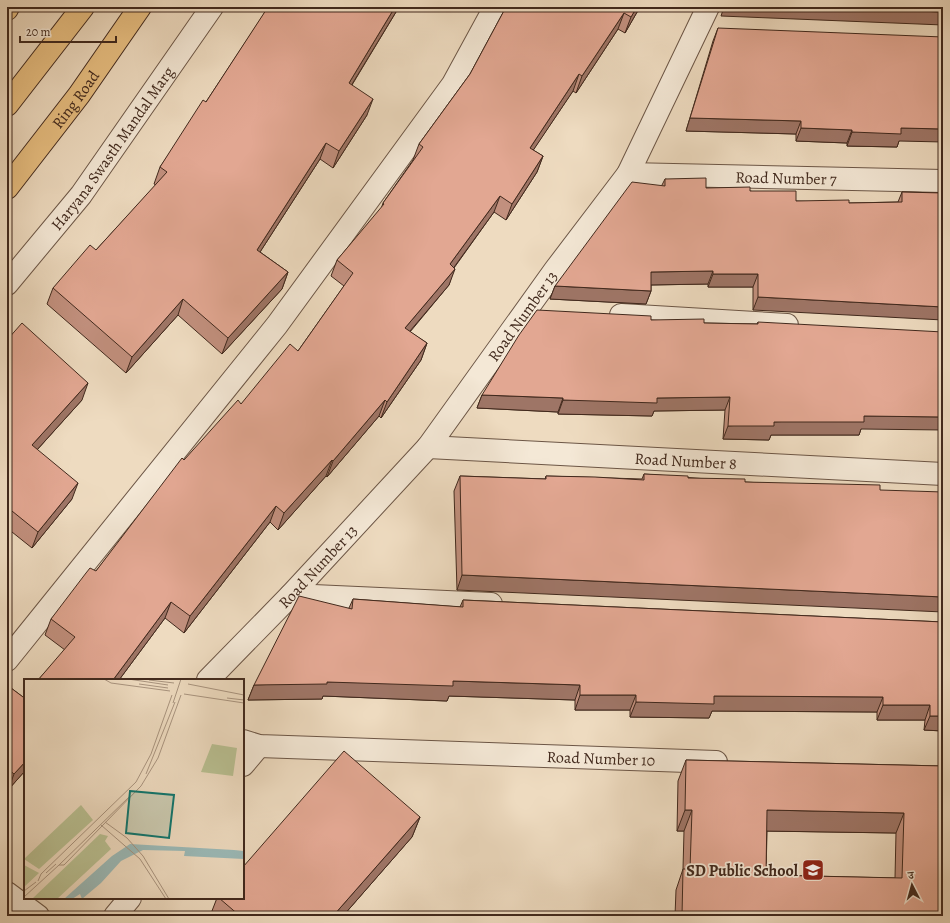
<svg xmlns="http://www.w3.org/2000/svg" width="950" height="923" font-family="Alegreya,'Noto Serif Devanagari',serif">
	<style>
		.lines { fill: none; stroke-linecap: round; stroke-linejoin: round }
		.minor-casing { stroke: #6c5646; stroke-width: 24 }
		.major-casing { stroke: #41291d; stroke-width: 24 }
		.minor { stroke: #f4e8d6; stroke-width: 22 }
		.major { stroke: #e7be80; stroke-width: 22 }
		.wall { fill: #c2907e; stroke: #41291d; fill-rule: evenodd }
		.shaded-wall { fill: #9e7566; stroke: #41291d }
		.building { fill: #e2a792; stroke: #41291d; fill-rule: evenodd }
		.labels { text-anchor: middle; stroke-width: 3.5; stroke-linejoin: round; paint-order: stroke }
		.street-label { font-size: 16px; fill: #41291d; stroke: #f4e8d6 }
		.poi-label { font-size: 16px; font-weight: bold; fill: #41291d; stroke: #f4e8d6; text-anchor: end }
		.inset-road { fill: none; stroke: #a9947f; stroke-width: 1 }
		.view { fill: #0f766e; fill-opacity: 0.15; stroke: #0f766e; stroke-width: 2 }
		.inset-edge { fill: none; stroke: #41291d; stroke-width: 2 }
	</style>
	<rect width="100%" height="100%" fill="#eedbc0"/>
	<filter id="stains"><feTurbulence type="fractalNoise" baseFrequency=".005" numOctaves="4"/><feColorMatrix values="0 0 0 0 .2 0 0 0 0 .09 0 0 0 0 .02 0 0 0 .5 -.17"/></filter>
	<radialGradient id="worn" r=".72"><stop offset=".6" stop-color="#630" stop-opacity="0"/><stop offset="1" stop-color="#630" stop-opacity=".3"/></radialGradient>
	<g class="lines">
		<g class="minor-casing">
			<g id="minor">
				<path id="s1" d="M628 174 943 181"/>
				<path id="s2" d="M7 284 81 195 212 7"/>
				<path d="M621 315 787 325"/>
				<path id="s3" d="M428 447 943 474"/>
				<path d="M291 595 491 604"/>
				<path d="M7 660 277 325 453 84 495 7"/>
				<path id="s4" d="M208 680 291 595 428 447 555 270 628 174 708 7"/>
				<path id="s5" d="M243 741 259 746 716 762"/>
				<path d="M243 765 259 746"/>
				<path d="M7 893 38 916"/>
				<path d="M115 916 130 898"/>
			</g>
		</g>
		<g class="major-casing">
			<g id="major">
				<path d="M7 9 8 7"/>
				<path d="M7 105 83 7"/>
				<path id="s6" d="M7 188 79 95 140 7"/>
			</g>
		</g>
		<use href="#minor" class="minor"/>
		<use href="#major" class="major"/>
	</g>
	<g class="wall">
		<path d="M266 7H399L352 85 367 115 333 168 320 159 260 252 288 272 282 289 222 354 178 315 126 373 47 304 53 288 96 250 156 185 154 184 160 167 206 102 264 14Z"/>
		<path d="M506 7H640L625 33 618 29 576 93 573 91 533 150 543 156 537 172 506 220 494 212 454 268 449 285 410 332 427 343 421 360 381 418 379 416 327 477 326 476 278 530 270 522 184 633 165 618 119 680H38L65 650 45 635 51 619 96 571 184 460 241 404 298 351 344 286 331 276 337 260 381 209 383 203 413 160 419 144 470 74Z"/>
		<path d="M718 28 899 141 897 147 847 146V143L796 141V134L686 131 713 41Z"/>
		<path d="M665 179 706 188 750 191 796 201 849 203 898 202 902 192 943 193 753 310V287H708V284L651 285V291L646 304 550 299 555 286 662 185Z"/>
		<path d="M651 320 704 323 757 324 758 322 861 429 859 435H771L769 440 723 439 725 410 654 411 652 416 558 414V412L477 408 482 395Z"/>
		<path d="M7 340 82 400 37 450 72 499 32 548 7 528Z"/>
		<path d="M644 474 745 482 880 490 457 590 454 491 460 476 545 479 546 476 642 479Z"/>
		<path d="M353 599 460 607 463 600 943 622V731L924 730 925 720H877V712L712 711 709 718 630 717V710H575V700L449 696 447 701 323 696 322 699 248 700 254 685 349 608Z"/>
		<path d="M7 685 23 697 25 695V772H24L8 790 7 789Z"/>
		<path d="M686 760 943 766V916H675L676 890 683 869 684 831H677L678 781ZM767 831 896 833 895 878 766 875Z"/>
		<path d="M420 817 412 837 343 916H210L217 898H243Z"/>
	</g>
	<g class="shaded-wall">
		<path d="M395 7H399L343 99 349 83Z"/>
		<path d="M637 7H640L625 33 631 17Z"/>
		<path d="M724 7H814L943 12V25L721 16Z"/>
		<path d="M624 13 618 29 576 93 582 76Z"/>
		<path d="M579 74 573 91 524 164 530 148Z"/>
		<path d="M373 99 367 115 333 168 339 151Z"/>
		<path d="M690 118 801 121 796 134 686 131Z"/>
		<path d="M801 128 852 130 847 143 796 141Z"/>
		<path d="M901 128 943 129V142L899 141 897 147 847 146 852 132Z"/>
		<path d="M326 143 320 159 251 266 257 250Z"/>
		<path d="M543 156 537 172 506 220 512 204Z"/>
		<path d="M500 196 494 212 444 281 450 264Z"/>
		<path d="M455 269 449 285 399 344 405 328Z"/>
		<path d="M713 271 708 284 647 285 651 272Z"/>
		<path d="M288 272 282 289 222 354 228 338Z"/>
		<path d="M713 274H758L753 287H708Z"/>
		<path d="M555 286 651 291 646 304 550 299Z"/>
		<path d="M758 297 943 307V320L753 310Z"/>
		<path d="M183 299 178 315 126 373 132 357Z"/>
		<path d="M427 343 421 360 381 418 387 402Z"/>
		<path d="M88 383 82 400 26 462 32 445Z"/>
		<path d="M482 395 563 398 558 412 477 408Z"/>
		<path d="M730 397 725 410 654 411 652 416 558 414 563 400 657 398Z"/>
		<path d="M385 400 379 416 327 477 333 461Z"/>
		<path d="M864 416 943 417V430L861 429 859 435H771L769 440 723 439 728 426 774 422Z"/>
		<path d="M332 460 326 476 278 530 284 513Z"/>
		<path d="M78 483 72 499 32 548 38 532Z"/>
		<path d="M276 506 270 522 184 633 190 616Z"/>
		<path d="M462 575 943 597V612L457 590Z"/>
		<path d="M171 602 165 618 119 680H113Z"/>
		<path d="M453 681 580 685 575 700 449 696 447 701 323 696 322 699 248 700 254 685 327 682Z"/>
		<path d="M580 695H636L630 710H575Z"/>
		<path d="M714 696 883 697 877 712 712 711 709 718 630 717 636 702Z"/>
		<path d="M883 705H930L925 720H877Z"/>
		<path d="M930 716H943V731L924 730Z"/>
		<path d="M25 762V770L24 772 8 790 14 774Z"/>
		<path d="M685 810H692L684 831H677Z"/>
		<path d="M767 810 904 813 896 833 760 831Z"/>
		<path d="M420 817 412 837 343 916H333Z"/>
	</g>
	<g class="building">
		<path d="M268 7H395L349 83 373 99 339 151 326 143 257 250 288 272 228 338 183 299 132 357 53 288 90 245 96 250 167 172 160 167 203 100 206 102Z"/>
		<path d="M506 7H637L631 17 624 13 582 76 579 74 530 148 543 156 512 204 500 196 450 264 455 269 405 328 427 343 387 402 385 400 333 461 332 460 284 513 276 506 190 616 171 602 113 680H38L75 637 51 619 86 573 90 568 96 571 182 458 184 460 238 400 241 404 290 344 298 351 353 273 337 260 384 204 383 203 423 147 419 144 470 74Z"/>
		<path d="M814 7H943V12Z"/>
		<path d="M718 28 943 37V129L901 128V134L852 132V130L801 128V121L690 118Z"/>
		<path d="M706 178V188L750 187V191H796V201L849 200V203L902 202V192L943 193V307L758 297V274H713V271L651 272V291L555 286 632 182 665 186V179Z"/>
		<path d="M537 310 651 316V320L704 319V323L758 324V322L943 332V417L864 416V422H774V426H728L730 397 657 398V403L563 400V398L482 395 519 335Z"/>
		<path d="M22 323 88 383 32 445 78 483 38 532 7 507V340Z"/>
		<path d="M644 474 688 476V478L745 479V482L880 485V490L943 492V597L462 575 460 476 546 479V476L595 477 644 480Z"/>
		<path d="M299 596 352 609 353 599 463 607V600L943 622V716H930V705H883V697L714 696V704L636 702V695H580V685L453 681V686L327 682V684L254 685Z"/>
		<path d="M7 685 23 697 25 695V762L14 774 7 768Z"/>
		<path d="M344 751 420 817 333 916H240L219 898H243V867Z"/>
		<path d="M686 760 943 766V916H682L683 869H690L692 810H685ZM767 810 904 813 902 878 766 875Z"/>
	</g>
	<defs>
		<g id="school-square" transform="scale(1.15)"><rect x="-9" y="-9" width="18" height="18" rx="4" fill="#8f2418" stroke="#f4e8d6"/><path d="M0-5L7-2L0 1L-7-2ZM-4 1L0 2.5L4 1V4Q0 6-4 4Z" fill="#fff"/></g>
	</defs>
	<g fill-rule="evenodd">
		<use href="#school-square" x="813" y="870"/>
	</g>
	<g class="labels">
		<g class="street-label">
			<text dy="6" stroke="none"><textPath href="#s6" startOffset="112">Ring Road</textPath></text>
			<text dy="6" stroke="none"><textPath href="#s2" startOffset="172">Haryana Swasth Mandal Marg</textPath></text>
			<text dy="6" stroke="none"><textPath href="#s1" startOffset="158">Road Number 7</textPath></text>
			<text dy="6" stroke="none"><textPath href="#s4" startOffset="482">Road Number 13</textPath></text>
			<text dy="6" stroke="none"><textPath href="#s3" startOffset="258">Road Number 8</textPath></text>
			<text dy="6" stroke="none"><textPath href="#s4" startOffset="158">Road Number 13</textPath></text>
			<text dy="6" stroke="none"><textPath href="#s5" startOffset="359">Road Number 10</textPath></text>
		</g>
		<g class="poi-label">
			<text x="798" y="876">SD Public School</text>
		</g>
	</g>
	<g transform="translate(24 679)">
		<rect width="220" height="220" fill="#eedbc0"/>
		<path d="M188 65 213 69 209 97 177 93ZM57 126 69 141 15 190 0 180ZM76 155 84 157 81 162 87 170 33 220H8ZM0 186 15 194 0 208Z" fill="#b9c092"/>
		<path d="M106 165 210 171 220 172V180L160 177 161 172 119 171 97 182 77 204 58 220 56 215 48 220H40L88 177Z" fill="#9bbab8"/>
		<path class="inset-road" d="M80 0 87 4 146 12M104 0 144 6M125 1 150 4M115 5 144 9M164 5 220 16M160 15 220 24M203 19 220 21M149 24 157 0M122 95 151 23M81 143 103 159 119 177 145 220M77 146 116 180 142 220M35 186 105 118M22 194 32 185M14 202 17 195 112 103 127 75 148 16M0 212 12 203M0 218 35 186H40L117 107 134 79 157 16"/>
		<path class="view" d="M106 112 150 116 145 159 102 154Z"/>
		<rect width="220" height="220" class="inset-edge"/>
	</g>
	<rect width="950" height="923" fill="none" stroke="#eedbc0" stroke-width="24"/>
	<rect x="8" y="8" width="934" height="907" fill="none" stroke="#41291d" stroke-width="2"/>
	<rect x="12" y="12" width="926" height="899" fill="none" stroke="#41291d"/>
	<g transform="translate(912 885) rotate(354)" stroke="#f4e8d6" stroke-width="3" paint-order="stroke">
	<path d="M0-3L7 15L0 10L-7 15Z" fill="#41291d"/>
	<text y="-6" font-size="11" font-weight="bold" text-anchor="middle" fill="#41291d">उ</text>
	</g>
	<path d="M20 36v6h96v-6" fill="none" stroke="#41291d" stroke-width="2"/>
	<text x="26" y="36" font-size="12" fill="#41291d" stroke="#f4e8d6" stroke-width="3" paint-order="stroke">20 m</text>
	<rect width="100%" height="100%" filter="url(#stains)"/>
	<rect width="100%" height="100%" fill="url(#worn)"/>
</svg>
